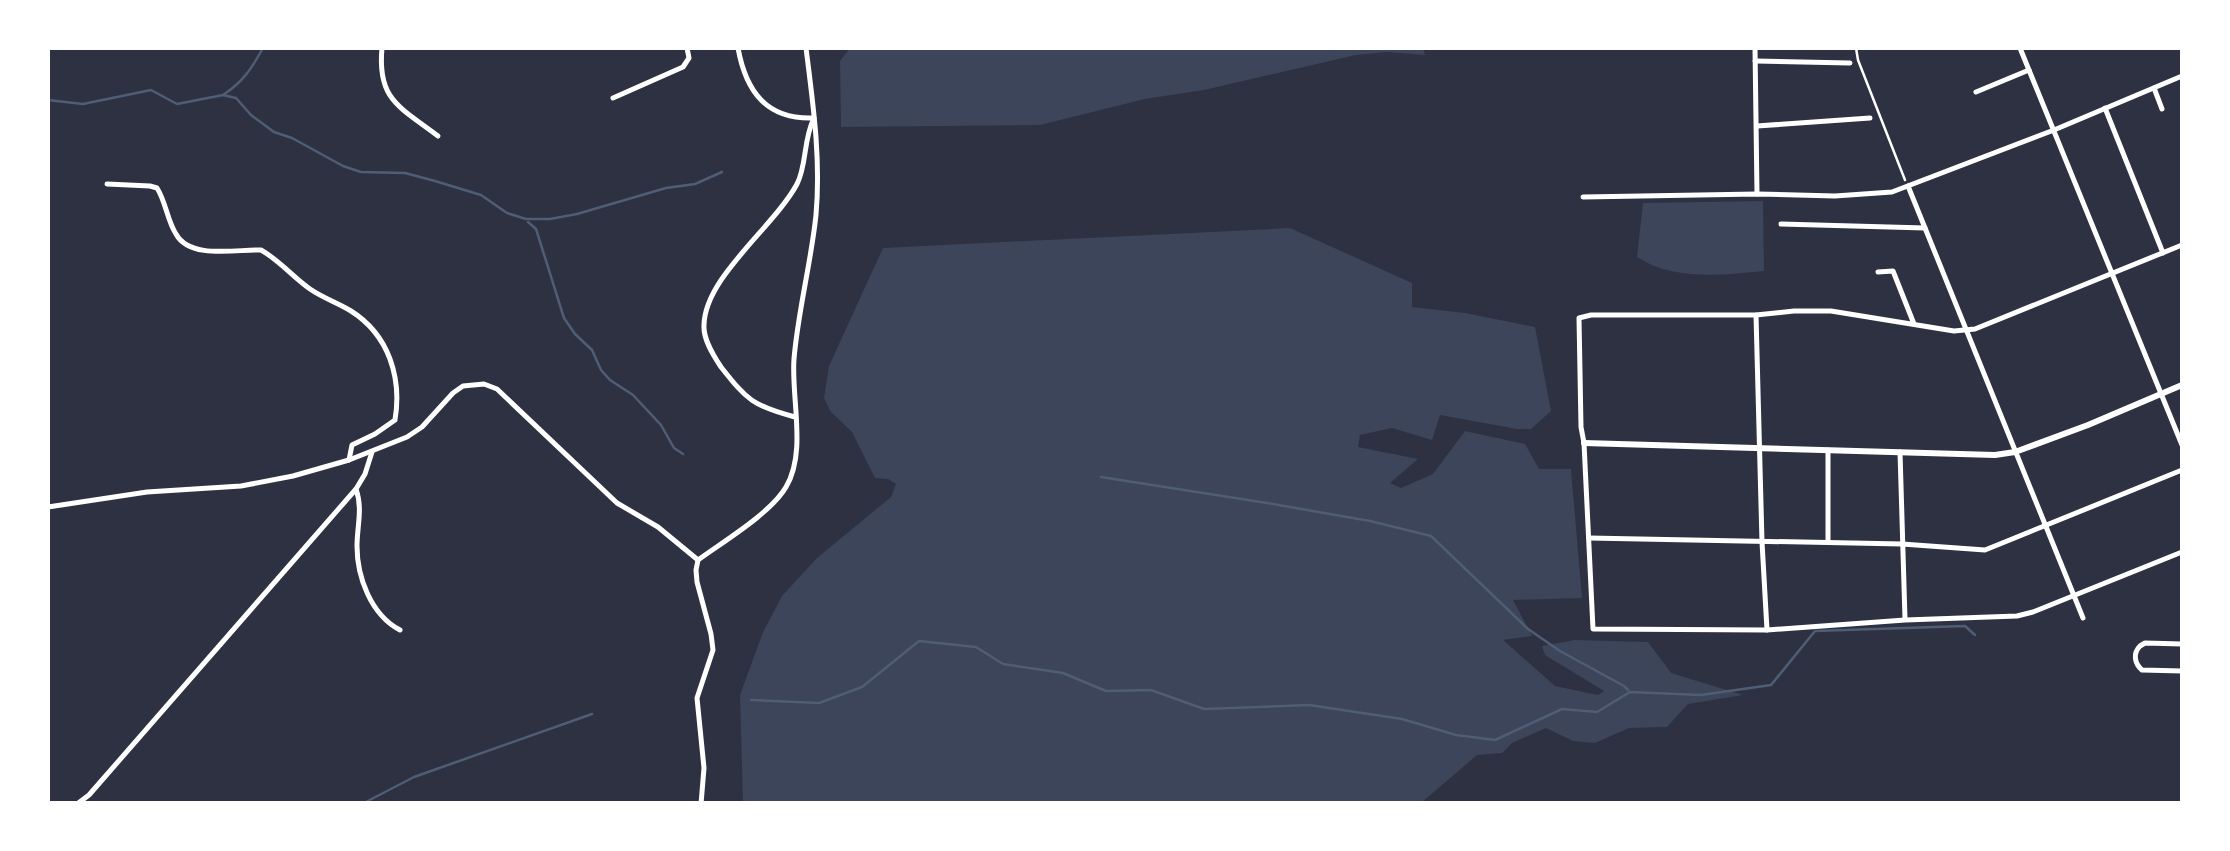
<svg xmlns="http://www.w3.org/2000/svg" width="2230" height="851" font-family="'Sofia Sans Condensed',sans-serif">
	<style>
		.green { fill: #3c4559 }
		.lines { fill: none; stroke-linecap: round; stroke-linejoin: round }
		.stream { stroke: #4f5d75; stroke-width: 2.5 }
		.path { stroke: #fff; stroke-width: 2.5 }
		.minor { stroke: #fff; stroke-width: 5 }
		.tertiary { stroke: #fff; stroke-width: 6 }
	</style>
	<rect width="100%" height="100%" fill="#2d3142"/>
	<g class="green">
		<path d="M850 48H1423L1425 55 1387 52 1356 55 1204 90 1145 99 1040 125 841 127 840 61Z"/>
		<path d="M1763 201 1764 271C1723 275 1673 281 1637 257L1643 203Z"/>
		<path d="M1290 228 1412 283V307L1465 313 1535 327 1551 411 1531 429H1517L1440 415 1432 440 1392 428 1360 435 1358 447 1418 459 1390 483 1401 488 1433 474 1465 431 1525 444 1539 469H1571L1582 598 1513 600 1532 636 1503 640 1555 686 1598 695 1604 691 1545 655 1542 646 1575 640 1648 642 1671 673 1743 695 1688 704 1667 727 1629 728 1595 743 1573 741 1546 728 1512 743 1502 753 1477 755 1421 803H743L740 695 763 632 782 596 817 558 891 497 896 484 888 479 875 478 852 432 831 412 824 398 829 366 883 248Z"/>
	</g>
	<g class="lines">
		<g class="stream">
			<path d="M223 95C243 82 252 68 263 48"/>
			<path d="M48 100 83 104 151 90 177 104 223 95 236 98 251 115 274 132 292 138 343 166 361 172 405 173 435 181 481 195 507 213 526 219H550L577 214 666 188 695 184 722 172"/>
			<path d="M528 222 536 229 564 318 575 334 592 350 601 370 610 380 633 395 661 425 674 448 683 454"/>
			<path d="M1101 477 1267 503 1370 521 1431 536 1528 629 1560 651 1624 686 1628 690"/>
			<path d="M751 700 819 703 862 687 919 641 976 647 1003 664 1063 673 1106 691 1151 690 1204 709 1309 705 1402 719 1456 735 1495 740 1562 709 1597 712 1630 692 1701 695 1771 685 1815 631 1965 626 1975 635"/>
			<path d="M362 804 414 777 592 714"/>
		</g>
		<path class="path" d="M1856 48 1858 60 1905 180"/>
		<g class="minor">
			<path d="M382 48C377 100 400 107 438 136"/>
			<path d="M738 48C746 92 767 120 814 118 803 140 807 165 797 184 774 227 705 277 704 325 703 339 713 355 721 367 747 400 753 406 795 417"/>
			<path d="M1755 48 1757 194"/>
			<path d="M2020 48 2182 445"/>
			<path d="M1755 61 1850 63"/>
			<path d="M2154 88 2162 109"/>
			<path d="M1976 92 2029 70"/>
			<path d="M613 98 683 67 689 58 687 48"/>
			<path d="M2105 108 2163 253"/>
			<path d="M1757 126 1870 118"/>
			<path d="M107 184 150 186 157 188C166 202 167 220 176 234 190 260 238 249 261 250 279 260 293 277 310 289 323 298 338 303 351 311 389 335 402 378 395 420L375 434 352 445 349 460"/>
			<path d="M1908 186 2083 618"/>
			<path d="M1583 197 1757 194 1835 196 1892 192 2054 130 2182 76"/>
			<path d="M1781 224 1925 228"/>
			<path d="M2182 245 1975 329 1954 331 1831 311H1794L1756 315H1591L1579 318 1581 427 1584 443 1593 629 1767 630 1905 620 2017 616 2033 612 2182 552"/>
			<path d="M1878 272 1893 271 1914 324"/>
			<path d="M1756 315 1762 542 1767 630"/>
			<path d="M1828 450V542"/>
			<path d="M1900 452 1905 619"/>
			<path d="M356 489C363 509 357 526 357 546 357 577 371 615 400 630"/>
			<path d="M48 507 147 492 241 486 293 476 349 460 407 437 422 427 453 393 463 386 484 384 497 389 617 503 658 527 698 560"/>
			<path d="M1589 538 1902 544 1985 550 2182 470"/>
			<path d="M2182 644 2145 643 2140 646C2133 653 2134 663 2142 670L2182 671"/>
			<path d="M77 804 89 795 356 489 365 474 372 452"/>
			<path d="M701 804 704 768 697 698 713 650 711 634 697 582 696 570 698 560C724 541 771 513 786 487 807 452 791 398 794 359 798 311 811 263 816 215 821 158 813 104 806 48"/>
		</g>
		<path class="tertiary" d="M1584 443 1995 455 2015 452 2088 425 2182 385"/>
	</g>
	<rect width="2230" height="851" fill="none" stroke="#ffffff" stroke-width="100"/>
</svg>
